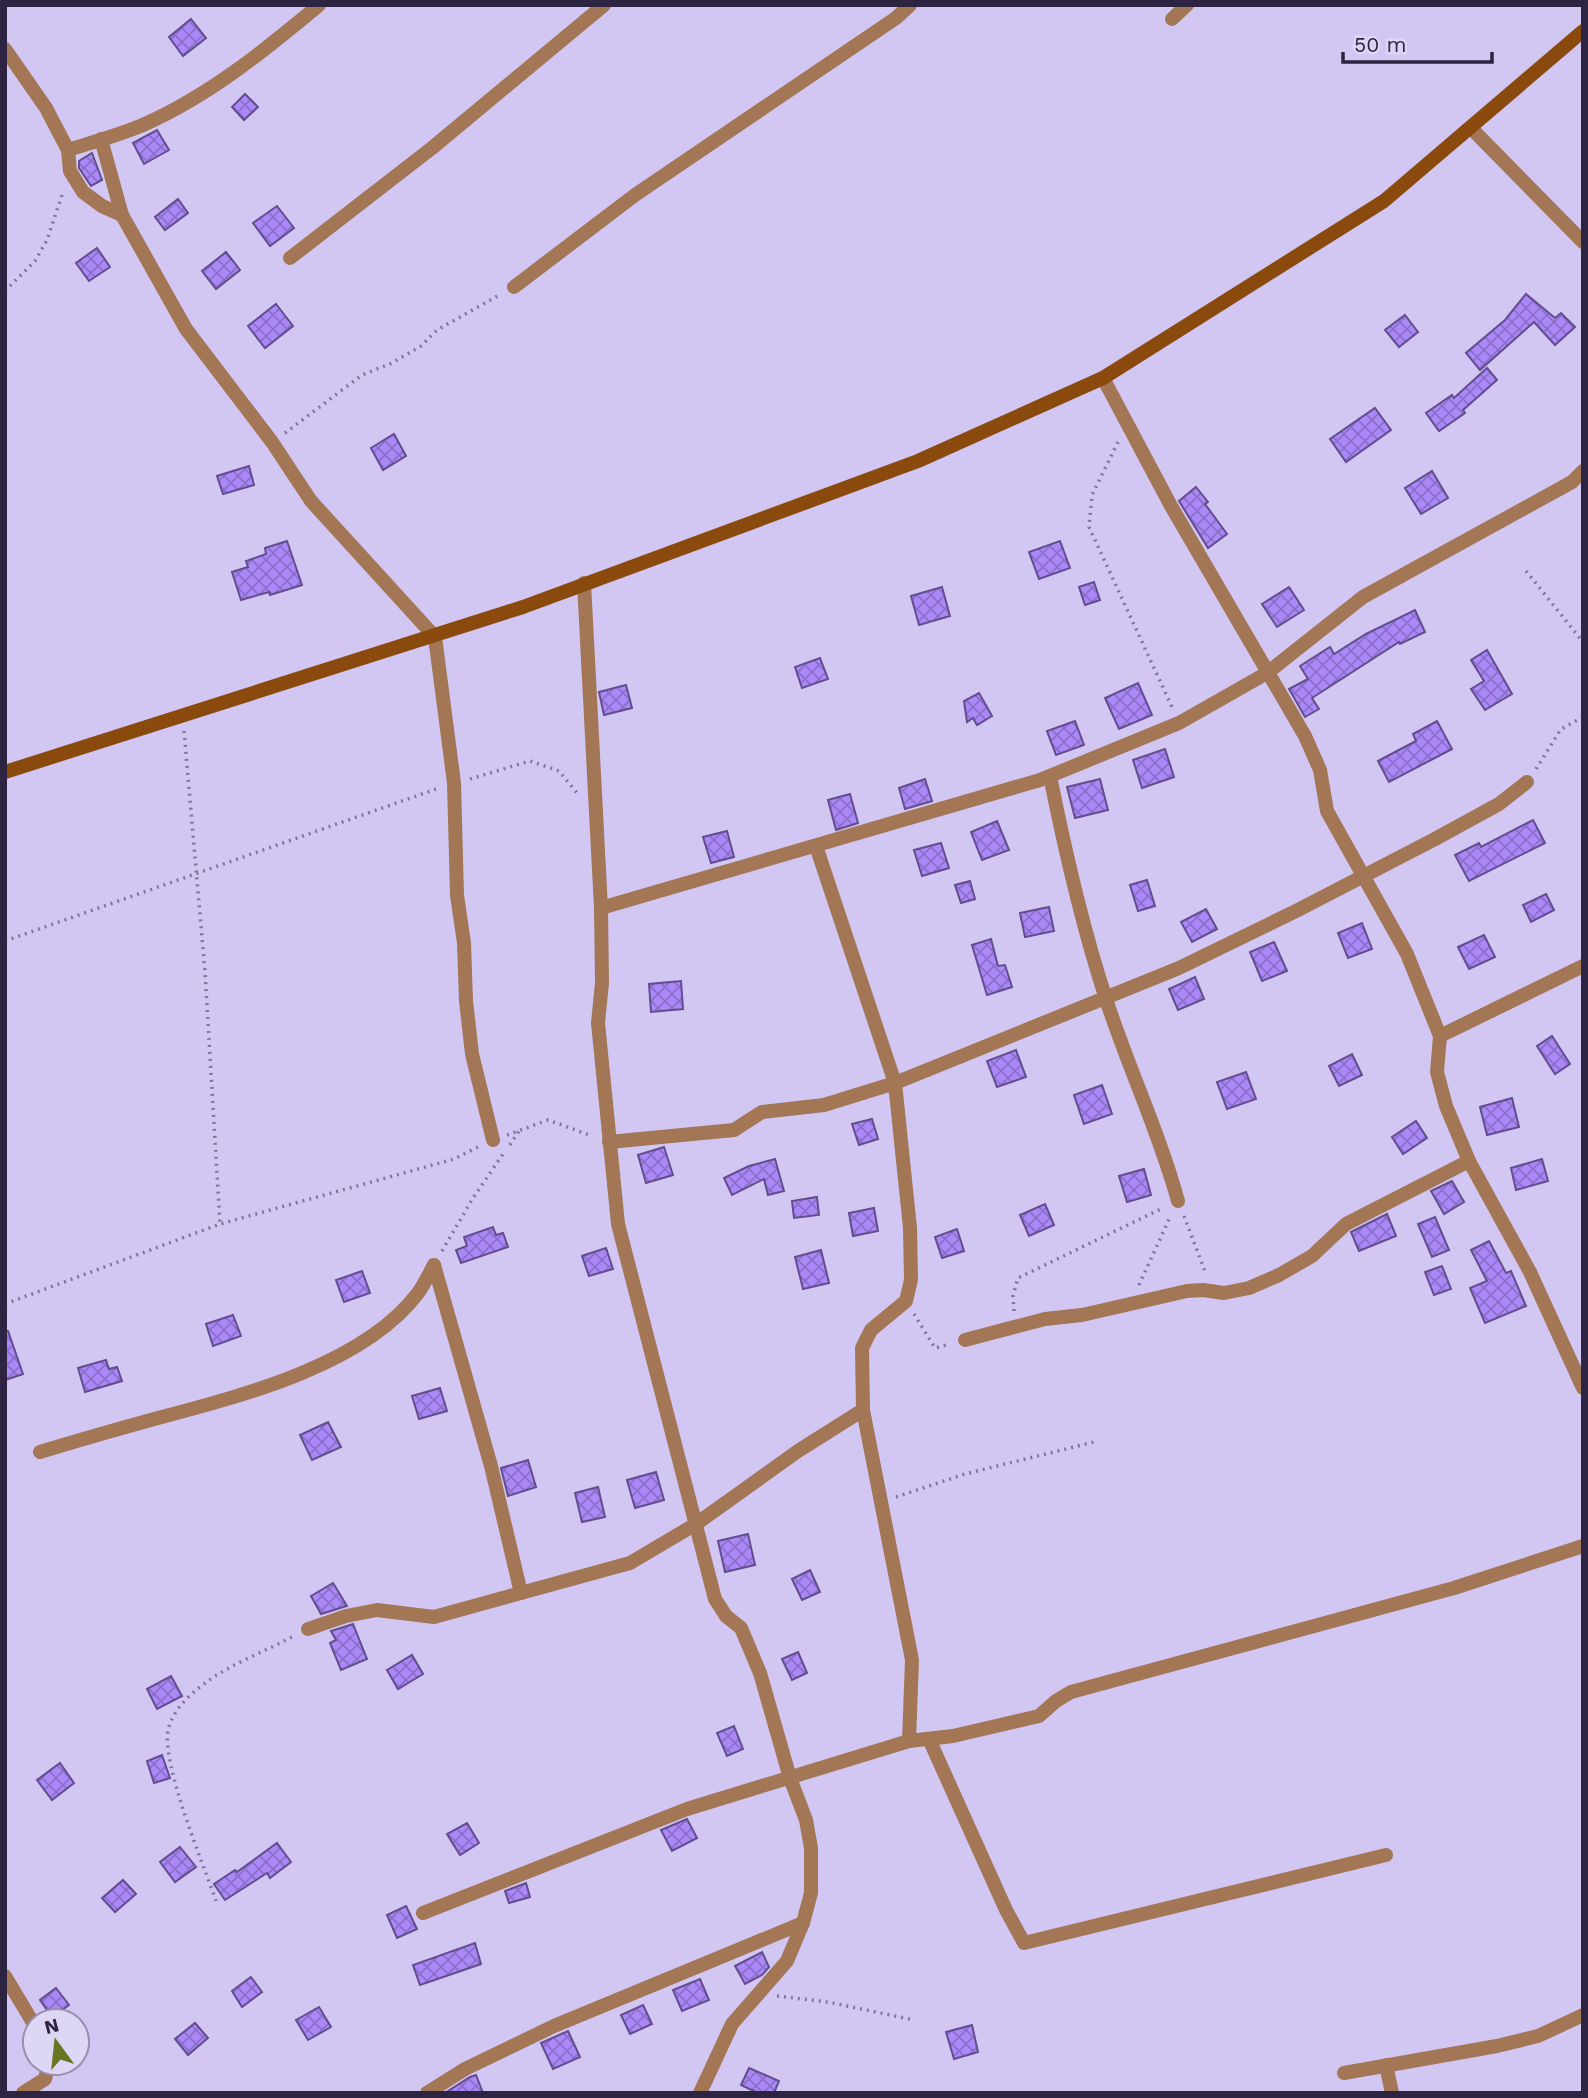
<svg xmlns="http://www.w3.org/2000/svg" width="1588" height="2098" font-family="'Work Sans',sans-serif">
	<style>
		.building { fill: url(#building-cross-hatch); stroke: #624d8e; stroke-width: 2 }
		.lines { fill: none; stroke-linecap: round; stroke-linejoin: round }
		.path { stroke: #80769a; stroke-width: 3.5; stroke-dasharray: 2 5; stroke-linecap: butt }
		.street { stroke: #a37756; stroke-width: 14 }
		.secondary { stroke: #8a4a0e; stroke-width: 14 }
	</style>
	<defs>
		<pattern id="building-cross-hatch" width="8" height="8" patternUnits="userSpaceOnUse" patternTransform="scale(1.75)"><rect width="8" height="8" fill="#ab88f8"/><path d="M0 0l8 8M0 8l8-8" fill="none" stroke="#8b6fca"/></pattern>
	</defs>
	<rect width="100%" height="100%" fill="#d2c6f3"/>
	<g class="building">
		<path d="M191 19 206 38 183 56 169 37Z"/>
		<path d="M245 94 258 107 244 120 232 107Z"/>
		<path d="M157 130 169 150 144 164 133 143Z"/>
		<path d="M92 153 102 180 91 186 79 168V161Z"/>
		<path d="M178 199 188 213 165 230 155 217Z"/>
		<path d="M277 206 294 228 270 246 253 223Z"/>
		<path d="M97 248 110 267 89 281 76 263Z"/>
		<path d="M226 252 240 270 216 289 202 271Z"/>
		<path d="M1526 294 1555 318 1561 313 1575 327 1555 345 1534 322 1480 370 1466 353 1505 320Z"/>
		<path d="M276 304 293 326 265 348 248 326Z"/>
		<path d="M1405 315 1418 332 1399 347 1385 330Z"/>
		<path d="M1487 368 1497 380 1463 410 1465 413 1439 431 1426 413 1452 395 1454 398Z"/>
		<path d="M1375 408 1391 430 1346 462 1330 439Z"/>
		<path d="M394 434 406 456 383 470 371 448Z"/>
		<path d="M249 466 254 485 223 494 217 476Z"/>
		<path d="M1432 471 1448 498 1421 514 1405 488Z"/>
		<path d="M1196 487 1208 502 1205 504 1227 534 1208 548 1179 501Z"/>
		<path d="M287 541 302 585 270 595 269 592 241 600 232 572 248 567 246 561 266 554 265 548Z"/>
		<path d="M1060 541 1070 568 1039 579 1029 552Z"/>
		<path d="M1094 582 1100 600 1085 605 1079 587Z"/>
		<path d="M942 587 950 616 919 625 911 596Z"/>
		<path d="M1289 587 1304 610 1277 627 1262 604Z"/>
		<path d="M1415 610 1425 632 1400 644 1399 642 1312 698 1319 709 1305 717 1289 689 1308 679 1300 666 1330 647 1334 654 1366 634Z"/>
		<path d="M1487 650 1512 694 1485 710 1471 689 1484 681 1471 660Z"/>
		<path d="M820 658 828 679 802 688 795 667Z"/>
		<path d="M1138 683 1152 715 1119 729 1105 698Z"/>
		<path d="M626 685 632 708 604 715 599 692Z"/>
		<path d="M979 693 992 716 977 725 973 718 967 722 964 701Z"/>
		<path d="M1075 721 1084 745 1056 755 1047 731Z"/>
		<path d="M1437 721 1452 749 1389 782 1378 761 1416 741 1413 734Z"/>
		<path d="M1165 749 1174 777 1142 788 1133 760Z"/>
		<path d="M925 779 932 801 905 809 899 788Z"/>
		<path d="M1100 779 1108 810 1075 818 1067 787Z"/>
		<path d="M850 794 858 823 836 830 828 800Z"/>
		<path d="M1533 820 1545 843 1469 881 1455 855 1479 843 1481 847Z"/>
		<path d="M997 821 1009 850 982 860 971 832Z"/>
		<path d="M727 831 734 857 711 863 703 837Z"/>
		<path d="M941 843 949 868 922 876 914 850Z"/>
		<path d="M1147 880 1155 906 1138 911 1130 885Z"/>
		<path d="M970 881 975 899 961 903 955 885Z"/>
		<path d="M1546 894 1554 910 1531 922 1523 905Z"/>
		<path d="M1049 907 1054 931 1025 937 1020 913Z"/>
		<path d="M1206 909 1217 929 1192 942 1181 922Z"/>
		<path d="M1362 923 1372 949 1348 958 1338 933Z"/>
		<path d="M1484 935 1495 957 1469 969 1458 947Z"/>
		<path d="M991 939 998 966 1005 965 1012 987 987 995 972 945Z"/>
		<path d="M1274 942 1287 971 1262 981 1250 952Z"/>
		<path d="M1195 977 1204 999 1178 1010 1169 989Z"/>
		<path d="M681 981 683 1009 651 1012 649 984Z"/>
		<path d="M1552 1036 1570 1064 1555 1074 1537 1046Z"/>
		<path d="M1016 1050 1026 1077 997 1087 987 1061Z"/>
		<path d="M1352 1054 1362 1075 1339 1086 1329 1066Z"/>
		<path d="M1246 1072 1256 1099 1227 1109 1217 1082Z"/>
		<path d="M1102 1085 1112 1114 1084 1124 1074 1095Z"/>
		<path d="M1512 1098 1519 1127 1487 1135 1480 1107Z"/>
		<path d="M872 1119 878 1139 859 1145 852 1124Z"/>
		<path d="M1416 1121 1427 1138 1403 1154 1392 1137Z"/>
		<path d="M664 1147 673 1175 646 1183 638 1155Z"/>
		<path d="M775 1159 784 1191 768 1195 764 1179 732 1195 724 1178 749 1166Z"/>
		<path d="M1542 1159 1548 1181 1516 1190 1511 1168Z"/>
		<path d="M1144 1169 1151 1195 1127 1202 1119 1176Z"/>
		<path d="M1452 1181 1464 1202 1444 1214 1431 1191Z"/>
		<path d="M817 1197 819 1215 794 1218 792 1201Z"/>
		<path d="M1045 1204 1054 1225 1029 1236 1020 1215Z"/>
		<path d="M874 1208 878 1231 853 1236 849 1213Z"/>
		<path d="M1387 1214 1396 1236 1359 1251 1351 1232Z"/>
		<path d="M1435 1217 1449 1250 1432 1257 1418 1224Z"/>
		<path d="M493 1227 496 1235 503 1233 508 1247 461 1263 456 1250 467 1246 464 1237Z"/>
		<path d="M957 1229 964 1251 942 1258 935 1237Z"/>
		<path d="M1489 1241 1506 1273 1511 1271 1526 1306 1485 1323 1470 1288 1487 1281 1471 1250Z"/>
		<path d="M606 1248 613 1269 589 1276 582 1256Z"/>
		<path d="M821 1250 829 1283 803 1289 795 1257Z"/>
		<path d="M1442 1266 1451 1289 1434 1295 1425 1272Z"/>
		<path d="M362 1271 370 1293 344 1302 336 1280Z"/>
		<path d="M233 1315 241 1336 213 1346 206 1324Z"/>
		<path d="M5 1331H8L23 1374 5 1380Z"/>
		<path d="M106 1360 109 1369 117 1367 122 1381 85 1392 78 1368Z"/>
		<path d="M440 1388 447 1411 419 1419 412 1396Z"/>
		<path d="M328 1422 341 1447 312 1460 300 1435Z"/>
		<path d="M528 1460 536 1487 508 1496 501 1468Z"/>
		<path d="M656 1472 664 1500 635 1508 627 1480Z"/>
		<path d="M598 1487 605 1517 582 1522 575 1493Z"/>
		<path d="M748 1534 755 1565 725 1572 718 1541Z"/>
		<path d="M810 1570 820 1592 802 1600 792 1579Z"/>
		<path d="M333 1583 347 1606 321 1614 311 1596Z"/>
		<path d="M353 1624 367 1659 341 1670 330 1643 336 1640 331 1631Z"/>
		<path d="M798 1652 807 1673 792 1680 782 1659Z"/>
		<path d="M412 1655 423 1674 398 1689 387 1670Z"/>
		<path d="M171 1676 182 1696 157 1709 147 1689Z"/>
		<path d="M734 1726 743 1749 727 1756 717 1733Z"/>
		<path d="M162 1755 170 1778 154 1783 147 1761Z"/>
		<path d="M60 1763 74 1783 52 1800 37 1780Z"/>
		<path d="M687 1819 697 1838 672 1851 661 1830Z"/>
		<path d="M467 1823 479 1843 460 1855 447 1834Z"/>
		<path d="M277 1843 291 1862 270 1878 267 1873 225 1900 214 1884 235 1870 237 1872Z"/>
		<path d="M180 1847 196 1867 175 1882 160 1862Z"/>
		<path d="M123 1880 136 1894 115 1912 102 1898Z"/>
		<path d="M526 1883 530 1897 509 1903 505 1891Z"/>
		<path d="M406 1906 417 1929 397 1938 387 1915Z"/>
		<path d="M475 1943 481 1964 420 1985 413 1965Z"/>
		<path d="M762 1952 769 1967 762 1975 745 1984 735 1966Z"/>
		<path d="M251 1977 262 1992 242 2007 232 1991Z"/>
		<path d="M700 1979 709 2000 682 2011 673 1990Z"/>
		<path d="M56 1988 69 2005 52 2017 40 2000Z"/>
		<path d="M643 2005 652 2024 630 2034 621 2015Z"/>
		<path d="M319 2007 331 2027 308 2040 296 2020Z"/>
		<path d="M195 2023 208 2038 188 2055 175 2039Z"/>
		<path d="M972 2025 978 2052 954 2059 946 2032Z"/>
		<path d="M568 2031 580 2057 553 2069 541 2043Z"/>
		<path d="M749 2068 779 2081 774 2093H758L741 2085Z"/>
		<path d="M476 2075 483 2093H445L470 2077Z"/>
	</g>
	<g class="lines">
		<g class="path">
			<path d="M5 291 35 261 47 240 63 192"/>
			<path d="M285 433 362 375 392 363 421 346 437 330 501 294"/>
			<path d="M1118 442 1092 495 1089 527 1172 707"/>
			<path d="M1526 571 1583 642"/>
			<path d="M184 731 205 972 220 1224"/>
			<path d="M1536 769 1561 729 1583 717"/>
			<path d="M470 779 530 761 559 771 577 793"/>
			<path d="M5 941 439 788"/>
			<path d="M507 1135 548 1120 592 1136"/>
			<path d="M510 1145 519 1131"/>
			<path d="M1184 1216 1206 1274"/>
			<path d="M442 1251 473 1198 503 1154"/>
			<path d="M1139 1285 1171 1215"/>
			<path d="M5 1304 220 1224 454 1159 478 1147"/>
			<path d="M1014 1311 1013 1296 1018 1278 1163 1208"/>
			<path d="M914 1314 935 1348 950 1344"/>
			<path d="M896 1497 965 1474 1094 1442"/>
			<path d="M216 1901C203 1863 162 1766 168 1730 173 1709 191 1693 208 1681 231 1664 268 1650 294 1636"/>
			<path d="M777 1996 828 2002 914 2020"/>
		</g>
		<g class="street">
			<path d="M1172 19 1187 5"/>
			<path d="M5 49 46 108 68 150 70 171 83 192 102 206 122 215 186 329 272 442 311 501 435 637 454 783 457 895 464 943 466 1001 472 1054 493 1140"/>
			<path d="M1471 128 1583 242"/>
			<path d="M101 139 122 215"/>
			<path d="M68 150C93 142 120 135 145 124 210 95 265 50 319 5"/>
			<path d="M290 258 432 148 604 5"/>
			<path d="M514 287 635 195 896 18 910 5"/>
			<path d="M1103 378 1171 506 1305 736 1320 770 1327 811 1407 954 1440 1036 1437 1072 1446 1106 1469 1161 1530 1272 1583 1388"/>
			<path d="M584 583 601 908 602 983 598 1023 618 1224 715 1599 726 1616 741 1628 760 1673 790 1778 806 1820 811 1848V1893L803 1923 787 1961 732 2024 700 2093"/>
			<path d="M1050 776C1065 851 1082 926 1106 999 1128 1067 1159 1132 1178 1201"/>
			<path d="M816 846 895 1083 910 1228 911 1280 906 1301 871 1330 862 1348 863 1410 912 1660 909 1741"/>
			<path d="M601 908 1040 780 1179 723 1267 673 1363 597 1572 482 1583 471"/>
			<path d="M1440 1036 1583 966"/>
			<path d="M609 1142 734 1130 762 1112 824 1105 895 1083 1179 968 1298 910 1435 839 1499 804 1527 782"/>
			<path d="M434 1265 491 1466 521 1593"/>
			<path d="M965 1340 1045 1319 1082 1315 1187 1291 1203 1290 1224 1293 1249 1288 1279 1275 1312 1256 1346 1224 1469 1161"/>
			<path d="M40 1452C79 1440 118 1429 158 1418 241 1396 364 1365 418 1293 424 1285 429 1274 434 1265"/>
			<path d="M308 1629 346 1616 377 1610 434 1617 630 1563 696 1524 798 1451 863 1410"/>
			<path d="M929 1739 1006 1910 1024 1943 1386 1855"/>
			<path d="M423 1913 687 1809 909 1741 953 1736 1039 1716 1056 1701 1071 1692 1454 1588 1583 1546"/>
			<path d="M5 1976 35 2026"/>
			<path d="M1386 2065 1392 2093"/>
			<path d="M1344 2073 1497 2046 1538 2036 1583 2015"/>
			<path d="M23 2093 45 2079 49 2063"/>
			<path d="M427 2093 465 2069 554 2026 803 1923"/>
		</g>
		<path class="secondary" d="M5 772 523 607 918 461 1103 378 1384 201 1583 31"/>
	</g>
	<rect width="1588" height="2098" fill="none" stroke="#2c2440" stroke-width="14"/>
	<g transform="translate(56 2042) rotate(345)"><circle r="33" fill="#ded6f5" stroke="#978fad" stroke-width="2"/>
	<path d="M0-5L12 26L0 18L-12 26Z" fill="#6a7520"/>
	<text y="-10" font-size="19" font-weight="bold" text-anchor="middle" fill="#2c2440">N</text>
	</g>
	<path d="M1343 52v10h149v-10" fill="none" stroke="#2c2440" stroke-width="3.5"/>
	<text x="1354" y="52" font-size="21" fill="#2c2440" stroke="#ded6f5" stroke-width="5" paint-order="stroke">50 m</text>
</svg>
